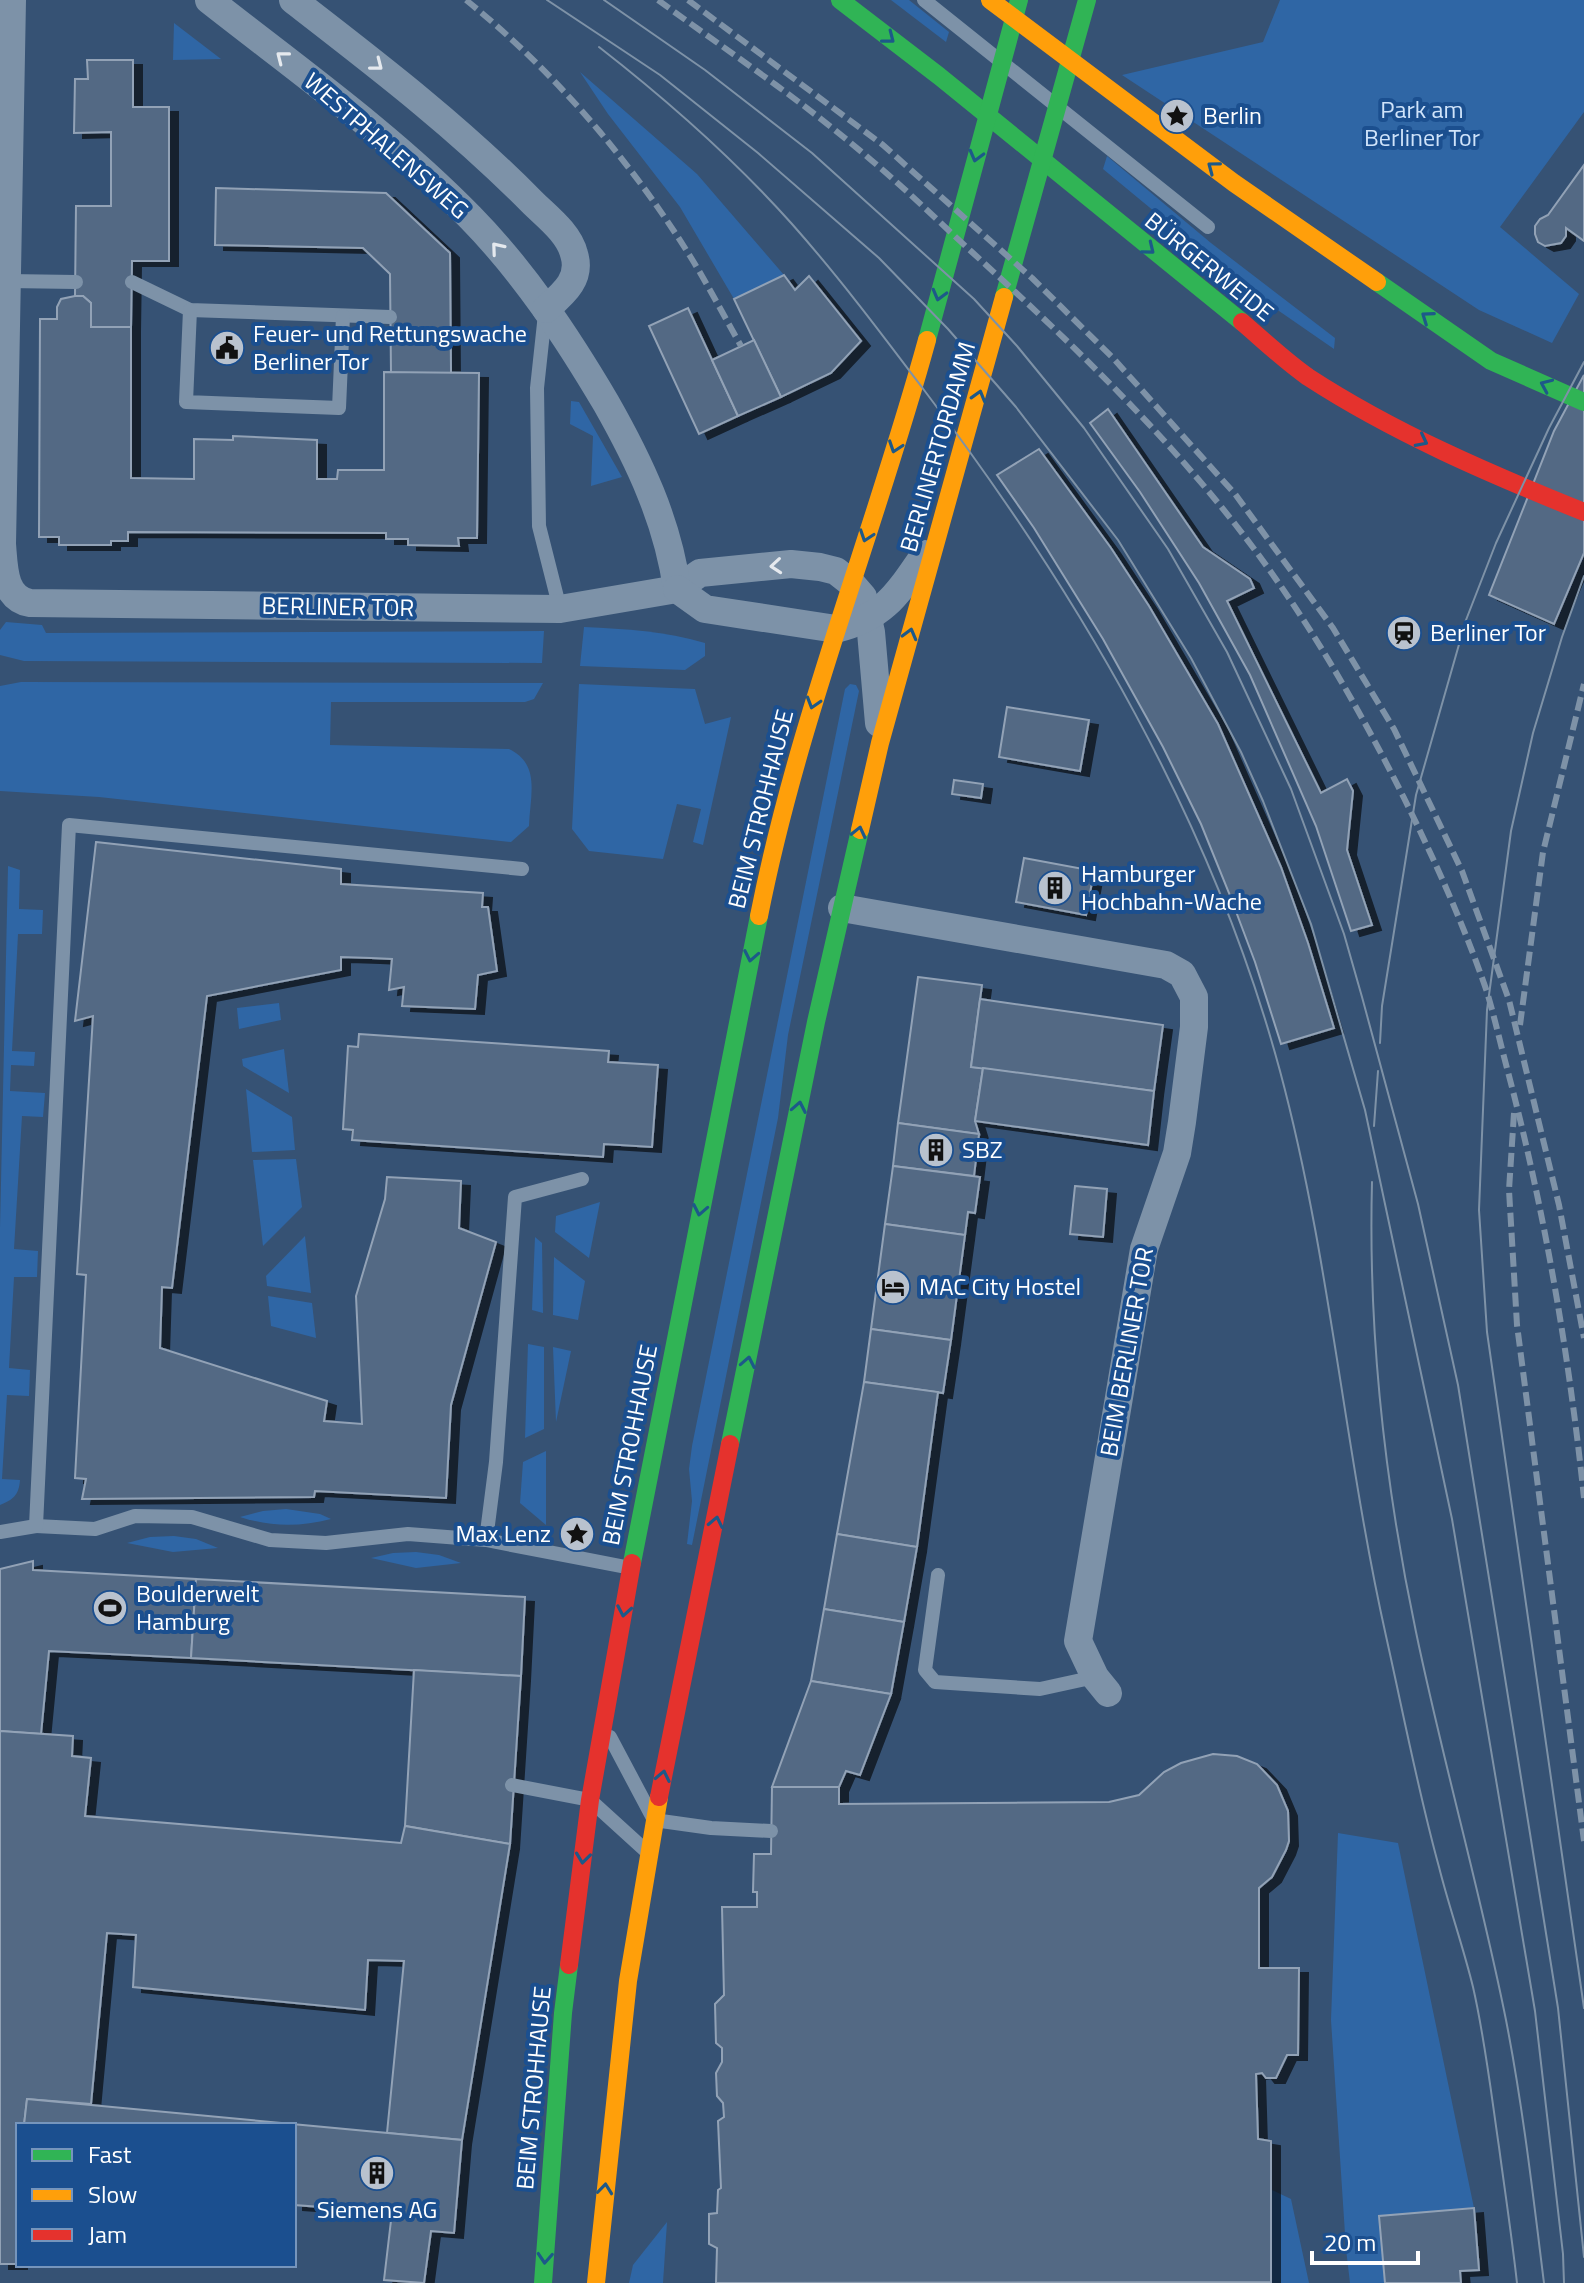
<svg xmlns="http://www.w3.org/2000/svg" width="1584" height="2283" font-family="'Titillium Web',sans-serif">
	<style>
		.green { fill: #2f66a5 }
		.building { fill: #526984; stroke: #92a2b6; stroke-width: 2; filter: url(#shadow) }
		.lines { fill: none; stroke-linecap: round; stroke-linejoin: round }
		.lane { stroke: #7d92a8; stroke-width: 14 }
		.street { stroke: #7d92a8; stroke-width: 28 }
		.fast { stroke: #30b455; stroke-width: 18 }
		.slow { stroke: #ff9f0a; stroke-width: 18 }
		.jam { stroke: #e5322d; stroke-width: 18 }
		.tram { stroke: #7e92a7; stroke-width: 2 }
		.rail { stroke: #7e92a7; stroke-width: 6; stroke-dasharray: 14 6; stroke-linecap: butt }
		.oneway { stroke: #1d5989 }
		.oneway2 { stroke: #e5e9ee }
		.labels { text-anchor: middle; stroke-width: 8; stroke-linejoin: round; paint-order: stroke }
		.park-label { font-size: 24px; fill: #cfe3fa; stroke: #1b4f8f }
		.poi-label { font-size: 24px; fill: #fff; stroke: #1b4f8f; text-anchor: start }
		.street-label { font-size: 24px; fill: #fff; stroke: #1b4f8f }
	</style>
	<defs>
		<filter id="shadow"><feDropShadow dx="9" dy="5" stdDeviation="0" flood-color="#0009"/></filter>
	</defs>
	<rect width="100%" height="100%" fill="#365274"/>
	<g class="green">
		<path d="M891 0H909L949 32 946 42Z"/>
		<path d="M1280 0H1584V112L1500 227 1579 294 1552 343 1479 310 1122 75 1263 42Z"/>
		<path d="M174 23 221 59 173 60Z"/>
		<path d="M580 72 697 174 784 275 734 299 680 207 608 114Z"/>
		<path d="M1107 156 1211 243 1335 338 1334 349 1253 293 1103 169Z"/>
		<path d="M571 401 579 402 622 477 591 486 593 436 570 424Z"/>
		<path d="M6 622 42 625 46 633 544 631 542 663 24 661 0 655V630Z"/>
		<path d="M584 627C626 629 665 631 705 643V656L685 670 580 666Z"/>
		<path d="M21 682 543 683 534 699 525 702H331L330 745 509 749C541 764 530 796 529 826L511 842 99 797 0 791V686Z"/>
		<path d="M579 684 695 689 705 724 731 717 703 845 693 842 701 809 677 804 663 859 589 851 572 829Z"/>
		<path d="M850 684 856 685 859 691 788 1035 778 1118 692 1545 687 1544 692 1501 689 1469 692 1446 845 689Z"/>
		<path d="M8 866 20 870 19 909 43 910 42 934H18L12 1051 35 1052 34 1066 11 1065 10 1091 45 1093 43 1117 22 1116 14 1249 38 1251 37 1277H14L9 1368 30 1370 29 1396 7 1395 2 1479 20 1480C19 1495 13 1500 0 1505V1228Z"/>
		<path d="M279 1003 281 1020 239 1029 237 1008Z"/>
		<path d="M284 1049 289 1093 243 1066 242 1059Z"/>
		<path d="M246 1089 292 1117 295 1150 252 1152Z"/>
		<path d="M296 1159 302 1207 263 1246 253 1160Z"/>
		<path d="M600 1202 589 1258 555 1232 556 1216Z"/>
		<path d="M305 1236 311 1293 267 1286 266 1276Z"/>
		<path d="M535 1237 542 1243 543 1313 532 1310Z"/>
		<path d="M554 1257 585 1281 578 1320 553 1315Z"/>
		<path d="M268 1296 312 1303 316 1338 271 1326Z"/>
		<path d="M528 1344 544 1347V1429L525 1438Z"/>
		<path d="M553 1347 571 1351 556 1422Z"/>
		<path d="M546 1451V1525L520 1503 523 1462Z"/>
		<path d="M286 1509 320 1514 331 1519C300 1527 271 1527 240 1517L263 1511Z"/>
		<path d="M174 1536 196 1539 218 1548 173 1552 127 1543 150 1537Z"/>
		<path d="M416 1552 439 1555 461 1563 416 1568 371 1558 393 1553Z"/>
		<path d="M1338 1833 1398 1843 1474 2208 1379 2216 1385 2283H1350L1346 2249 1331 2020Z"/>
		<path d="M1272 2190 1291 2199 1309 2283H1153L1271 2282Z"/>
		<path d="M667 2222 663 2283H629L633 2265Z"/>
	</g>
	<g class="building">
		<path d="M87 60H133V107H169V261H132L131 327H91V303L83 296H75L76 206H111V132L74 133 75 79H88Z"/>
		<path d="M1584 165V241L1566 228V236L1561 243 1545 246 1538 242 1535 234V226L1540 219 1548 215Z"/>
		<path d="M216 188 386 193 450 253 451 373H391L390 274 363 248 215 245Z"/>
		<path d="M784 275 795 290 809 276 861 341 831 373 781 397 734 299Z"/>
		<path d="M75 296H83L91 303V327H131V478L194 479V439L233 440V436L317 440V479H337L338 470H384V372L479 373 477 538H458L459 546 408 545V539H386V533L128 532V541H111V545H59V537H39L40 319H57V307L61 299Z"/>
		<path d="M688 308 738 416 699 434 649 326Z"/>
		<path d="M754 340 781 397 738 416 712 360Z"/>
		<path d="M1584 375V553L1554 624 1489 595 1554 431Z"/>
		<path d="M1108 409 1203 547 1250 579 1254 588 1227 601 1321 793 1347 779 1353 791 1347 850 1372 925 1351 931 1316 826 1250 675 1199 583 1140 492 1090 423Z"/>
		<path d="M1039 449 1111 548 1149 606 1218 724 1281 867 1308 943 1334 1028 1281 1044 1255 962 1229 893 1201 824 1163 747 1103 639 1034 528 997 475Z"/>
		<path d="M1007 707 1089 720 1080 771 999 757Z"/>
		<path d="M954 780 983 784 981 798 952 794Z"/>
		<path d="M96 842 341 869V884L483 893 482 907H488L497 971 478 975 475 1009 402 1006 404 987 389 990 392 959 371 958 341 957V970L207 996 172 1288 162 1287 160 1348 327 1401 324 1421 362 1424 356 1296 385 1199 387 1177 461 1181 459 1228 496 1242 451 1405 446 1498 315 1491 314 1497 82 1499 86 1479 75 1478 86 1275 77 1274 93 1016 75 1021Z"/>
		<path d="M1024 858 1094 871 1086 915 1016 902Z"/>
		<path d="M918 977 982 985 971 1067 983 1068 975 1121 979 1134 898 1123Z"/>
		<path d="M980 999 1163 1025 1154 1091 971 1067Z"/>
		<path d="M359 1034 609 1051 608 1062 658 1065 652 1147 604 1144 603 1157 352 1140 353 1130 343 1129 348 1046 358 1047Z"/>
		<path d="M983 1068 1154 1091 1148 1145 975 1121Z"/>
		<path d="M898 1123 979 1134 974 1176 893 1166Z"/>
		<path d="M893 1166 980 1177 975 1213 968 1212 965 1235 885 1224Z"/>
		<path d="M1075 1186 1107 1189 1103 1237 1070 1234Z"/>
		<path d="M885 1224 965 1235 951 1340 871 1329Z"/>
		<path d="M871 1329 951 1340 943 1393 864 1382Z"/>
		<path d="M864 1382 938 1392 917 1547 837 1534Z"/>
		<path d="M837 1534 917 1547 904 1622 824 1609Z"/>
		<path d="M33 1561V1570L196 1579 191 1658 49 1651 41 1734 0 1731V1569Z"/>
		<path d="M196 1579 525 1597 521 1676 191 1658Z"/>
		<path d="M824 1609 904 1622 891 1694 811 1681Z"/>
		<path d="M414 1670 521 1676 510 1844 405 1826Z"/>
		<path d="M811 1681 891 1694 860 1775 846 1771 839 1787H772Z"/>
		<path d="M0 1731 73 1736 72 1756 91 1758 85 1816 401 1843 405 1826 510 1844 462 2140 387 2133 404 1961 368 1960 365 2010 133 1987 136 1935 107 1933 91 2104 27 2099 24 2125H18V2264H0Z"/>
		<path d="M1213 1754 1237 1756 1257 1764 1277 1785 1288 1811 1289 1841 1286 1850 1272 1877 1259 1888V1968H1299L1298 2055H1287L1276 2078H1266L1262 2073 1256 2074 1258 2139 1271 2141V2282L716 2283 717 2248 709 2244V2214L717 2213 718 2190 721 2188 718 2121 724 2117 723 2103 717 2096 716 2073 722 2062V2048L716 2043 715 2004 724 1995 722 1907H757V1892H753L754 1854H771L772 1787H839V1804L1109 1802 1139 1795 1164 1772 1181 1763Z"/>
		<path d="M27 2099 462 2140 454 2233 431 2231 424 2283 384 2280 392 2212 294 2205V2125H24Z"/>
		<path d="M1474 2208 1479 2270 1460 2271 1461 2283H1385L1379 2216Z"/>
	</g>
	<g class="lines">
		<g class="lane">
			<path d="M924 0 1208 227"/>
			<path d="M8 281 76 282"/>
			<path d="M132 282 190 310 390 317"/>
			<path d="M190 310 186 402 339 408 343 316"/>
			<path d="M545 314 537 388 539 526 560 609"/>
			<path d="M36 1526 95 1529 135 1516 192 1517 270 1540 326 1543 408 1534 486 1540 631 1568"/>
			<path d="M0 1532 36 1526 69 825 522 869"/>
			<path d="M486 1540 496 1462 515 1197 582 1179"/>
			<path d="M938 1575 925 1670 935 1682 1040 1689 1095 1677"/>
			<path d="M610 1737 654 1820 711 1828 771 1831"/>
			<path d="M512 1785 590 1800 645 1850"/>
		</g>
		<g class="street">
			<path d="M12 0 2 544C4 567 3 598 30 603L560 609 677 589 700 573 791 564 820 567 836 571 850 582 863 597 871 632 879 723"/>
			<path d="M209 0C298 70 391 136 470 217 524 272 567 337 606 403 639 461 668 522 677 589"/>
			<path d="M293 0C377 65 457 126 532 202 546 216 569 233 574 254 582 279 563 294 546 309"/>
			<path d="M677 589 705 609 836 629C885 617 898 593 925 554"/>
			<path d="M842 908 1166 965 1182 974 1194 997V1027L1182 1122 1177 1153 1144 1249 1078 1641 1095 1677 1108 1693"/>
		</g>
		<g class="fast">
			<path d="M840 0 939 76 1242 322"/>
			<path d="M1377 282 1491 361 1584 402"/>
			<path d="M1004 297 1087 0"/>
			<path d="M927 340 1019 0"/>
			<path d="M730 1444 816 1022 860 830"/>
			<path d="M632 1563 759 916"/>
			<path d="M543 2283 563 2013 569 1965"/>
		</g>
		<g class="slow">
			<path d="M990 0 1234 183 1377 282"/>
			<path d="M860 830 880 743 1004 297"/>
			<path d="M759 916C798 719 874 533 927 340"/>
			<path d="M596 2283 628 1981 659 1797"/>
		</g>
		<g class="jam">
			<path d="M1242 322C1263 340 1285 361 1308 377 1394 433 1490 474 1584 512"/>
			<path d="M659 1797 730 1444"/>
			<path d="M569 1965 590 1800 632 1563"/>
		</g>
		<g class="tram">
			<path d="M547 0 660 75 758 153 879 258 948 329 1016 407 1118 540 1191 658 1241 752 1263 801 1311 924 1365 1110 1452 1519 1535 2011 1563 2254 1564 2283"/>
			<path d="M604 0 705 70 812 153 974 299 1017 346 1084 428 1168 549 1227 652 1291 789 1344 934 1362 997 1418 1204 1458 1385 1558 2008 1584 2257"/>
			<path d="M599 47C667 100 734 159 792 224 839 277 881 333 924 390 1079 594 1213 822 1280 1071 1330 1257 1344 1448 1386 1636 1403 1712 1418 1791 1439 1867 1449 1907 1463 1946 1473 1987 1485 2039 1491 2093 1499 2147 1505 2192 1512 2238 1517 2283"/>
			<path d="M1584 576 1562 637 1533 733 1511 831 1487 1010 1479 1210 1487 1332 1584 2008"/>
			<path d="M1380 1043 1382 1006 1416 795 1466 620 1496 543 1549 428 1584 362"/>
			<path d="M1374 1126 1378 1071"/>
			<path d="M1372 1182C1368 1333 1385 1485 1416 1632 1443 1762 1480 1890 1506 2020 1523 2107 1533 2195 1544 2283"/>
		</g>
		<g class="rail">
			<path d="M466 0C554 71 630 160 690 256 708 285 724 316 741 346"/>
			<path d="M658 0C729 52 804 102 871 160 906 189 939 222 973 253 1066 338 1157 425 1235 524 1302 609 1356 702 1404 798 1435 861 1464 925 1487 992 1495 1019 1501 1046 1508 1072 1545 1212 1569 1355 1584 1498"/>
			<path d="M688 0 883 145 1032 278 1113 358 1235 494 1333 628 1394 729 1462 871 1509 1000 1559 1205 1584 1338"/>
			<path d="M1520 1025 1543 852 1584 684"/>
			<path d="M1514 1113 1509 1190 1517 1325 1584 1841"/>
		</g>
	</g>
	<defs><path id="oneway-chevron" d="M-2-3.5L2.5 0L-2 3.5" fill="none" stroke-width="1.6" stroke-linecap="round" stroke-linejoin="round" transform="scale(2)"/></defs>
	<g class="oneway">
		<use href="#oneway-chevron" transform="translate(889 38) rotate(38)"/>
		<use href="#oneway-chevron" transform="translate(976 156) rotate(105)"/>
		<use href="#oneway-chevron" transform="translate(1213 167) rotate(-143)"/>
		<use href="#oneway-chevron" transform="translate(1149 249) rotate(39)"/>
		<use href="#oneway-chevron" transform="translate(939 295) rotate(105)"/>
		<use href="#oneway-chevron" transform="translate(1427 317) rotate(-145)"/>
		<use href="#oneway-chevron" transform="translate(1546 385) rotate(-156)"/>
		<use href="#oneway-chevron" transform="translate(979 396) rotate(-74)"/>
		<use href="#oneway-chevron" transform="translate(1422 441) rotate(27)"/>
		<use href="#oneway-chevron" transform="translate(895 447) rotate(109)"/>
		<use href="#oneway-chevron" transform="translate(866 536) rotate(109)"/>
		<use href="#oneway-chevron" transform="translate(910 634) rotate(-75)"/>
		<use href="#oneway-chevron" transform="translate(813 703) rotate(107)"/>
		<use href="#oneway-chevron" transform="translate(859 832) rotate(-77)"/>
		<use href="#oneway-chevron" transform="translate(751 956) rotate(101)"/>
		<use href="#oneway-chevron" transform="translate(799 1107) rotate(-79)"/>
		<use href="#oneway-chevron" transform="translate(700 1210) rotate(101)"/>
		<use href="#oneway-chevron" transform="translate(748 1362) rotate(-79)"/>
		<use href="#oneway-chevron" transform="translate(716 1522) rotate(-78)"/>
		<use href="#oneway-chevron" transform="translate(624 1611) rotate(100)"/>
		<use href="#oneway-chevron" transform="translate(663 1776) rotate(-78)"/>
		<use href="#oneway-chevron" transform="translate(583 1858) rotate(97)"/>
		<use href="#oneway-chevron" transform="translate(605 2189) rotate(-84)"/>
		<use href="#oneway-chevron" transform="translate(545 2258) rotate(94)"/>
	</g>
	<g class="oneway2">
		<use href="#oneway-chevron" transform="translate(282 57) rotate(-142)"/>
		<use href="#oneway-chevron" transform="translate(377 65) rotate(38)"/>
		<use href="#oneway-chevron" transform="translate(497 248) rotate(-130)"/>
		<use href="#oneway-chevron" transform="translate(776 566) rotate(175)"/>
	</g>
	<defs>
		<g id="sight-disc" transform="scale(1.8)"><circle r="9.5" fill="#b9c2ce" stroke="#1b4f8f"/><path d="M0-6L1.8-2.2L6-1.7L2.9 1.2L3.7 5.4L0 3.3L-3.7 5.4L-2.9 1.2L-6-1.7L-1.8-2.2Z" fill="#111"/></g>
		<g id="civic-disc" transform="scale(1.8)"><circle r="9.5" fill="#b9c2ce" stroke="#1b4f8f"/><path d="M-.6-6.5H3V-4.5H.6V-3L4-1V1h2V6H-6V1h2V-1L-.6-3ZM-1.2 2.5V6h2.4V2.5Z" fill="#111"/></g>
		<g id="station-disc" transform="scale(1.8)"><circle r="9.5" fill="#b9c2ce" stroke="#1b4f8f"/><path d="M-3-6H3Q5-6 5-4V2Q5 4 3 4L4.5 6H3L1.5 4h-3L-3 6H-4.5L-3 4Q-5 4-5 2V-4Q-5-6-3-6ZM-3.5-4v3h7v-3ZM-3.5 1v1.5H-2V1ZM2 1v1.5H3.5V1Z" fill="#111"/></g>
		<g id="building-disc" transform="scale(1.8)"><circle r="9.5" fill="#b9c2ce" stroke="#1b4f8f"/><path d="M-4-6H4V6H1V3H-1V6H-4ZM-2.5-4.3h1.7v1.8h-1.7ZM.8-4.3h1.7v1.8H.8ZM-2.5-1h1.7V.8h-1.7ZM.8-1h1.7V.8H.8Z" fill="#111"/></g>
		<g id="hotel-disc" transform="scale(1.8)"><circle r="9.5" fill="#b9c2ce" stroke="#1b4f8f"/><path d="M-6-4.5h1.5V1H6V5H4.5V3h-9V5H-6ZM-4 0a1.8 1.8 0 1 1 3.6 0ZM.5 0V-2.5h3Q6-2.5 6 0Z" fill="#111"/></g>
		<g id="stadium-disc" transform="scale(1.8)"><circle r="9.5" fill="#b9c2ce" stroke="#1b4f8f"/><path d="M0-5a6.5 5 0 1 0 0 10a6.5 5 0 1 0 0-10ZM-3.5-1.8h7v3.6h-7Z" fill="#111"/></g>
	</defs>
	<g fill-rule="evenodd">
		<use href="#sight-disc" x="1177" y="116"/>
		<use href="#civic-disc" x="227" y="348"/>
		<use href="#station-disc" x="1404" y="633"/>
		<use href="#building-disc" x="1055" y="888"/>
		<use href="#building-disc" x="936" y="1150"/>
		<use href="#hotel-disc" x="893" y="1287"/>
		<use href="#sight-disc" x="577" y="1534"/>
		<use href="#stadium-disc" x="110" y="1608"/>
		<use href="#building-disc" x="377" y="2173"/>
	</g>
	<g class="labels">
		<g class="park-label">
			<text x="1422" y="118">Park am<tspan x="1422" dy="28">Berliner Tor</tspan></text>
		</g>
		<g class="poi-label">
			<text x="1203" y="124">Berlin</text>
			<text x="253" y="342">Feuer- und Rettungswache<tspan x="253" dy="28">Berliner Tor</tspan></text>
			<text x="1430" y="641">Berliner Tor</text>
			<text x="1081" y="882">Hamburger<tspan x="1081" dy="28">Hochbahn-Wache</tspan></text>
			<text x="962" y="1158">SBZ</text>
			<text x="919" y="1295">MAC City Hostel</text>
			<text x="551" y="1542" text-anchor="end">Max Lenz</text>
			<text x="136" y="1602">Boulderwelt<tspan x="136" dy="28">Hamburg</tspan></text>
			<text x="377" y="2218" text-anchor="middle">Siemens AG</text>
		</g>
		<g class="street-label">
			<text transform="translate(386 146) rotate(41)" y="8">WESTPHALENSWEG</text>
			<text transform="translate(1209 267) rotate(39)" y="8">BÜRGERWEIDE</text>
			<text transform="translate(938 447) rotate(-74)" y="8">BERLINERTORDAMM</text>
			<text transform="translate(338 607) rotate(1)" y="8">BERLINER TOR</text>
			<text transform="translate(761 809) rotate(-76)" y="8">BEIM STROHHAUSE</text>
			<text transform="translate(1127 1352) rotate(-80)" y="8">BEIM BERLINER TOR</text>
			<text transform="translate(630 1445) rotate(-79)" y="8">BEIM STROHHAUSE</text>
			<text transform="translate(534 2088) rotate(-85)" y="8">BEIM STROHHAUSE</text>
		</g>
	</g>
	<rect x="16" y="2123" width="280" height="144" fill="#1b4f8f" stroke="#7695bc" stroke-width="2"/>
	<rect x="32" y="2149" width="40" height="12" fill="#30b455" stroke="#7695bc" stroke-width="2"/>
	<text x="88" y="2163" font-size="24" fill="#ffffff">Fast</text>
	<rect x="32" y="2189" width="40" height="12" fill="#ff9f0a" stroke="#7695bc" stroke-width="2"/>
	<text x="88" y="2203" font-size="24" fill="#ffffff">Slow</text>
	<rect x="32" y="2229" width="40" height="12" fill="#e5322d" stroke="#7695bc" stroke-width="2"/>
	<text x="88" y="2243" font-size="24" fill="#ffffff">Jam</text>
	<path d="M1312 2251v12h106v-12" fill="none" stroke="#ffffff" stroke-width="4"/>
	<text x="1324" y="2251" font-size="24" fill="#ffffff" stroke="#1b4f8f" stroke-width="6" paint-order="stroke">20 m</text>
</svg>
